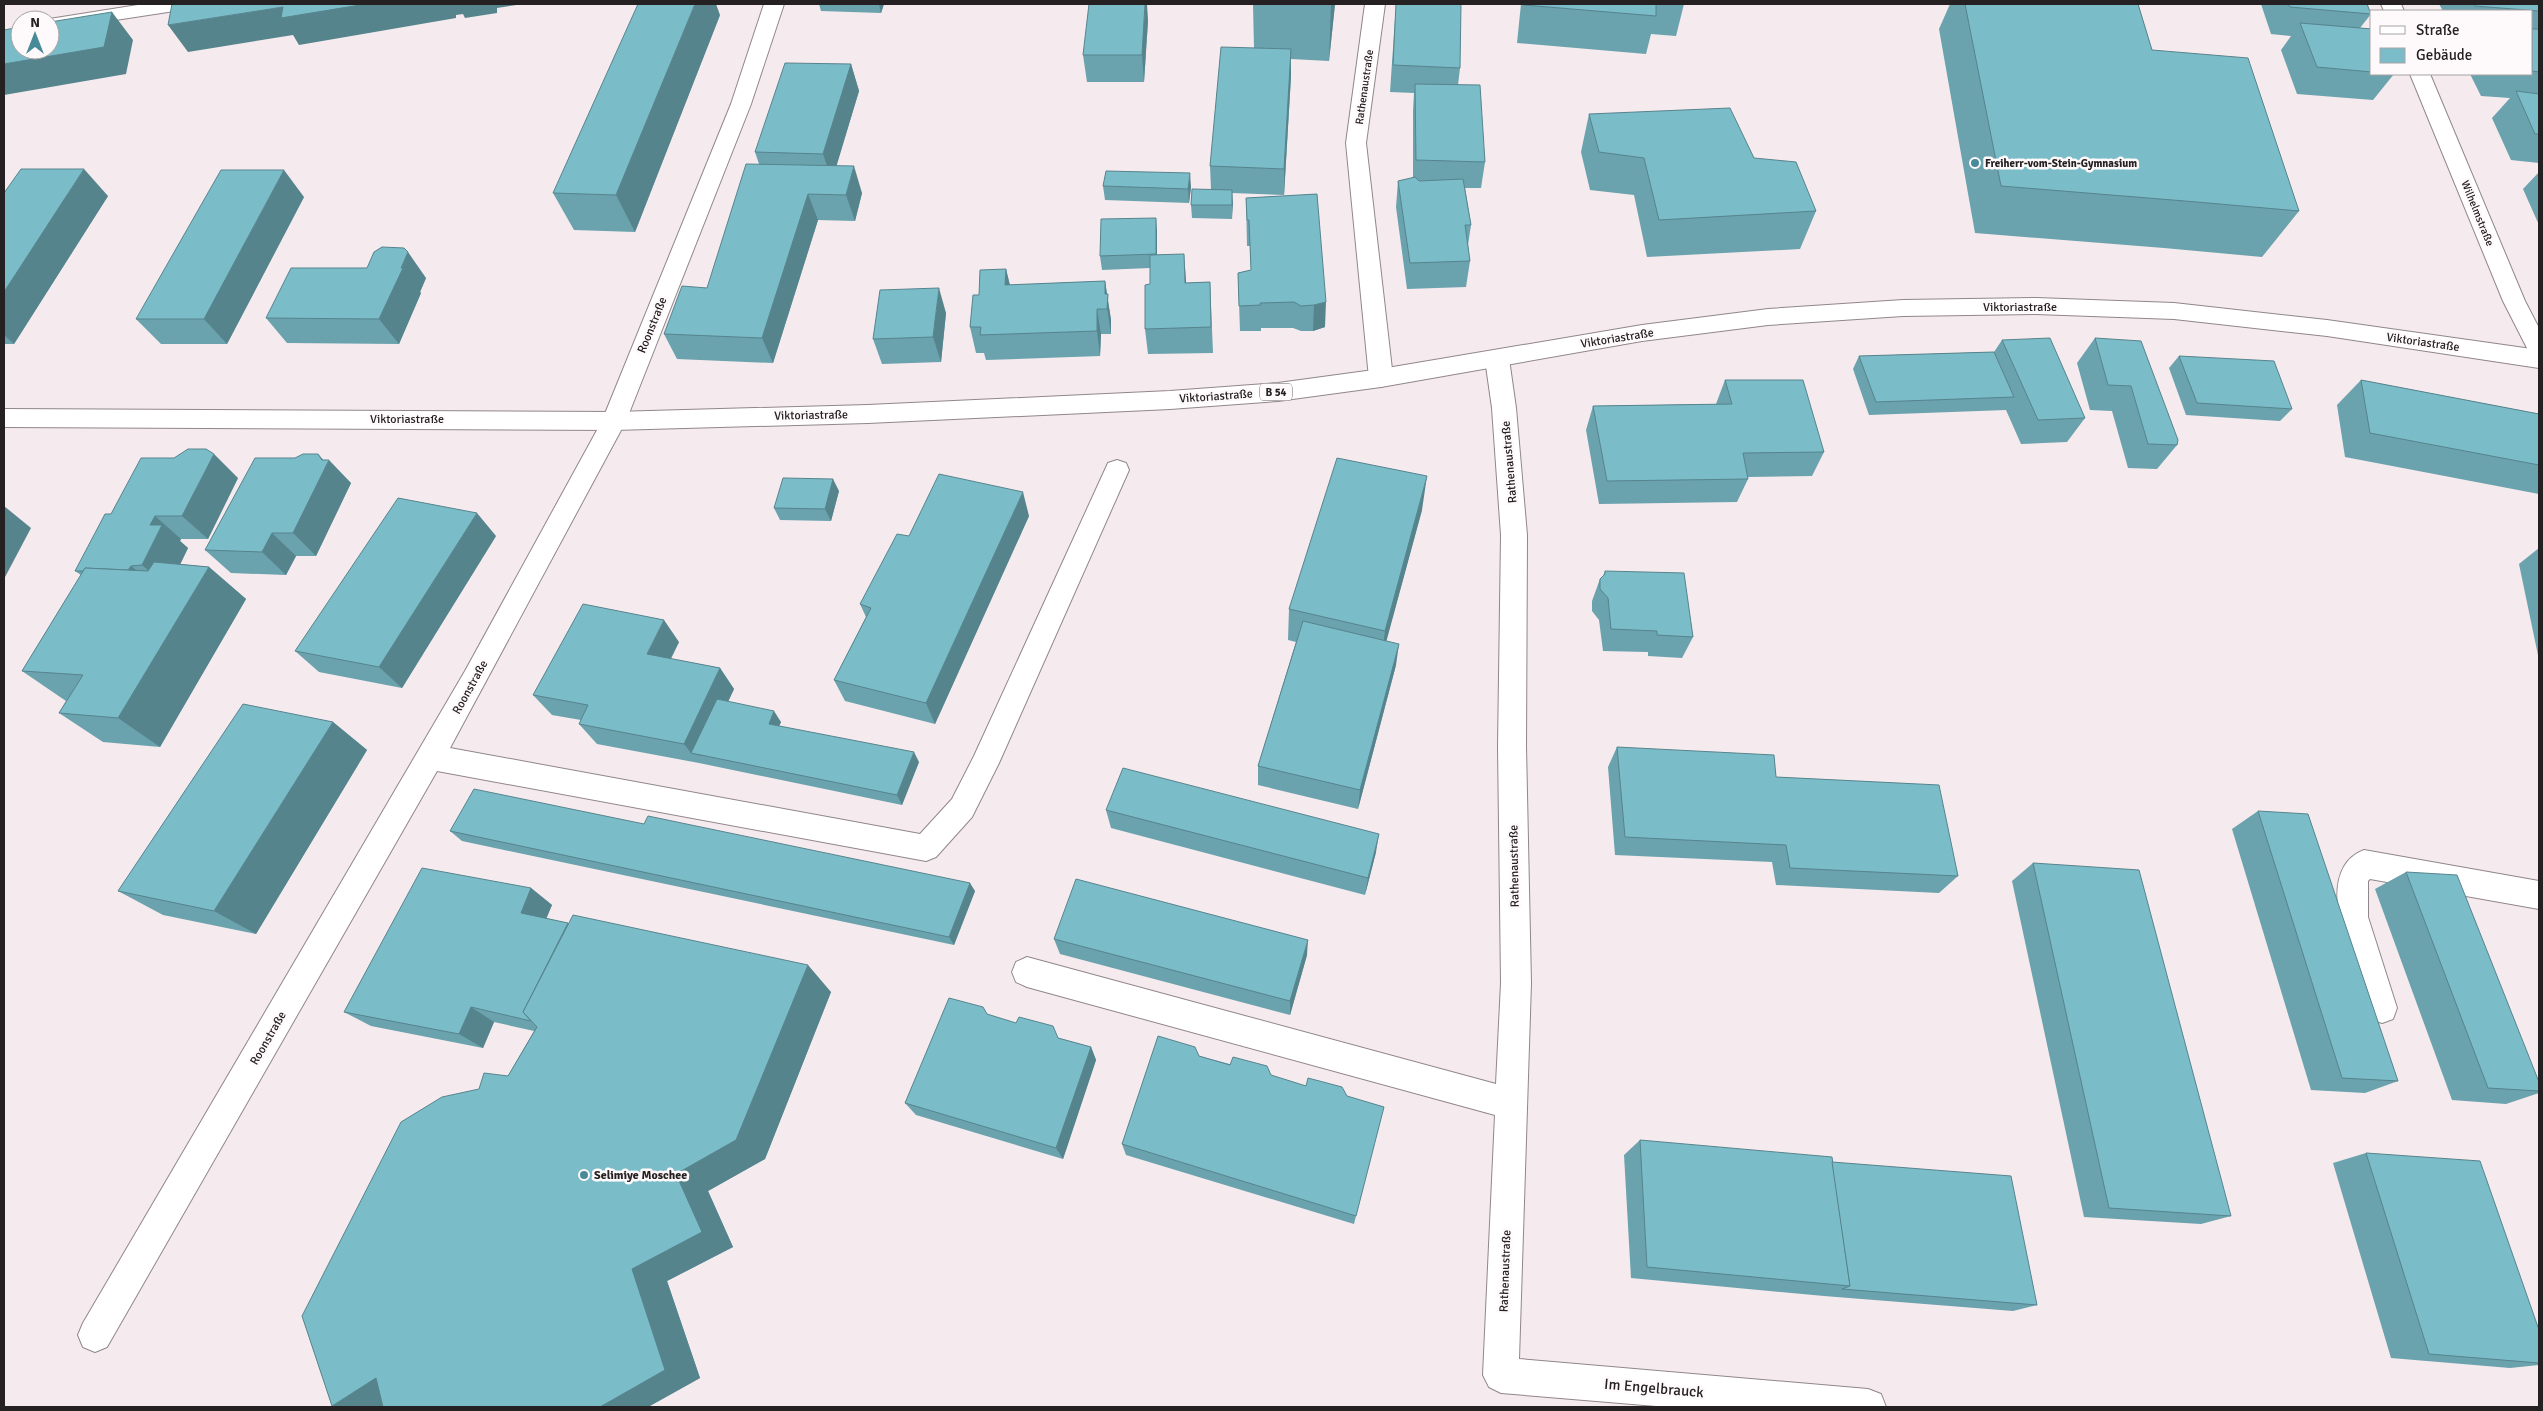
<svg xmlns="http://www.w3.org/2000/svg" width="2543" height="1411" font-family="Signika,sans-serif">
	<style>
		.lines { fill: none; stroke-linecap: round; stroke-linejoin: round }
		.minor-casing { stroke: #918689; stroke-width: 2 }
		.major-casing { stroke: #918689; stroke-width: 2 }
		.minor { fill: #fff; fill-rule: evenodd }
		.major { fill: #fff; fill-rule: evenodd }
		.wall { fill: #6aa2ad }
		.shaded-wall { fill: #56848d }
		.building { fill: #7bbcc9; stroke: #56848d }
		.poi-dot { fill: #478b99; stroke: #fef9fa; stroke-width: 2 }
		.labels { text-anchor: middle; stroke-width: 5; stroke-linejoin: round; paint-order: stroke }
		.far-street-label { font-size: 11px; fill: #252122; stroke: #fef9fa }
		.far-poi-label { font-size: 11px; font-weight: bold; fill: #252122; stroke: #fef9fa; text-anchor: start }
		.shield { fill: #fef9fa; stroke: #666263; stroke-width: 1 }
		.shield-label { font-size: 11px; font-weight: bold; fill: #252122 }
		.street-label { font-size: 12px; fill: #252122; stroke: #fef9fa }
		.poi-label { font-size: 12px; font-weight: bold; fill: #252122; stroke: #fef9fa; text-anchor: start }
		.near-street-label { font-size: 15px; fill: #252122; stroke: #fef9fa }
	</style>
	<rect width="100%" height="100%" fill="#f5eaed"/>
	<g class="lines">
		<g class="minor-casing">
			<g id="minor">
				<path d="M144 4H191L188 8 181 10 50 30V20H43Z"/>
				<path d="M764 4H784L751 104 626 421 450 748 920 834 952 799 974 756 1108 463 1117 460 1126 463 1129 470 999 763 972 817 936 857 926 861 437 771 107 1347 95 1352 83 1347 78 1335 83 1323 465 671 602 421 731 104Z"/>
				<path d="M1365 4H1385L1366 143 1393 378 1389 384 1381 387 1373 384 1369 378 1346 143Z"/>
				<path d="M2381 4H2401L2404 11H2384Z"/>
				<path d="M2410 74H2430L2525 301 2539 328V359L2531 356 2503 301Z"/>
				<path d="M1497 350 1505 353 1509 359 1516 408 1527 535 1526 746 1531 983 1519 1359 1868 1389 1881 1394 1886 1407H1668L1501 1393 1489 1387 1483 1375 1495 1115 1027 987 1016 982 1012 972 1016 962 1027 957 1496 1084 1501 983 1498 746 1501 535 1492 408 1485 359 1489 353Z"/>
				<path d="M2364 850 2539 881V909L2370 879 2368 881V917L2397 1008 2393 1019 2382 1023 2371 1019 2367 1008C2354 969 2309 871 2364 850Z"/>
			</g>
		</g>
		<g class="major-casing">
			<path id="major" d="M2036 298 2174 303 2327 320 2539 350V368L2327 336 2174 319 2036 314 1903 316 1768 325 1642 341 1381 387 1278 401 1170 409 868 423 614 430 4 427V409L614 412 868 405 1170 391 1278 383 1381 369 1642 325 1768 309 1903 300Z"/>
		</g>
		<use href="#minor" class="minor"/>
		<use href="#major" class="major"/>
	</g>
	<g class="wall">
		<path d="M819 4H884L881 13 821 11Z"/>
		<path d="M1253 4H1335L1329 61 1291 59V76L1284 195 1232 193V219L1192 218 1191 205 1211 189 1210 166 1254 48Z"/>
		<path d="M1396 4 1460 68 1458 85 1485 162 1481 188H1465L1471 225 1468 245 1470 261 1466 287 1407 289 1396 207 1398 181 1413 178V111L1414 93 1390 92Z"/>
		<path d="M1521 4H1684L1676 36 1651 34 1646 54 1517 43Z"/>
		<path d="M1950 4H2138L2152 50 2299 211 2262 257 2164 248 1975 233 1939 29Z"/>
		<path d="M2261 4H2367L2371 14 2360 28 2372 29V74H2394L2373 100 2297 94 2281 50 2291 36 2271 34Z"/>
		<path d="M2439 4H2539V163L2511 160 2492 118 2510 98 2481 96 2470 74H2532V11H2443Z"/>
		<path d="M720 15 635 232 574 230 553 193Z"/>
		<path d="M1148 20 1144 82H1087L1083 55Z"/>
		<path d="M851 64 859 91 836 166 862 193 855 221 818 220 773 363 677 359 664 334 707 288 759 164 755 152Z"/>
		<path d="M1589 114 1754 158 1816 211 1800 249 1647 257 1634 195 1590 190 1581 152Z"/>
		<path d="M2539 172V225L2523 189Z"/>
		<path d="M1103 186 1191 187 1189 203 1105 200Z"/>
		<path d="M4 193 108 196 14 344H4Z"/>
		<path d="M1317 194 1325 327 1313 331H1301L1293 328H1261V331H1240L1238 273 1251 270 1250 246H1247L1246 198Z"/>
		<path d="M304 197 227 344H161L136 319Z"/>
		<path d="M1157 231V255L1186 283 1210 282 1213 353 1148 354 1145 329 1150 284V268L1102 270 1100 256Z"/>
		<path d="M1006 269 1010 285 1105 281 1111 320V334H1101L1100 356 986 360 984 353H976L970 327 979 295Z"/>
		<path d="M426 278 420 292 421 293 399 344 287 343 266 318Z"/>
		<path d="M946 313 941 362 882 364 873 339Z"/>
		<path d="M2095 338 2177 445 2157 469 2128 468 2112 411 2090 410 2077 363Z"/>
		<path d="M2002 340 2085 418 2067 442 2021 444 2006 410 1869 415 1853 369 1859 356 1994 352Z"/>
		<path d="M2179 356 2292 409 2280 421 2186 415 2169 368Z"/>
		<path d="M1725 380 1824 452 1812 476 1748 477V479L1737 502 1599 504 1586 430 1593 406 1716 404Z"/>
		<path d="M2361 380 2539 414V494L2345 457 2337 405Z"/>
		<path d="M323 460 351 483 316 556H296L286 575 231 573 205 550Z"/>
		<path d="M238 478 208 539H181L180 541 188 548 180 564 209 567 246 599 160 747 103 742 59 713 66 701 22 671 81 575 75 571 111 514Z"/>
		<path d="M839 491 831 521 780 520 774 508Z"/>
		<path d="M1422 510 1386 641 1396 665 1358 809 1258 785V766L1296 642 1288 640 1289 609Z"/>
		<path d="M1029 516 935 724 845 701 834 680 866 617 860 604 909 536Z"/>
		<path d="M496 536 402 688 319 672 295 651Z"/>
		<path d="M2539 548V660L2519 564Z"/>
		<path d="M1605 571 1693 637 1682 658 1648 656V652L1603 651 1599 620 1592 611V601L1600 579 1603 576Z"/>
		<path d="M679 642 671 659 720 668 734 689 728 702 781 722 779 726 919 762 902 805 699 763 597 744 579 724 581 720 552 715 533 695Z"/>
		<path d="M333 722 367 750 256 934 163 915 118 891Z"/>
		<path d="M1617 747 1776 777 1958 876 1939 893 1776 885 1772 862 1615 855 1608 767Z"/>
		<path d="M1106 810 1376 852 1365 895 1111 828Z"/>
		<path d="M2258 811 2398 1081 2365 1093 2311 1090 2232 829Z"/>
		<path d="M450 831 975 891 954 945 462 841Z"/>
		<path d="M2033 863 2231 1216 2201 1224 2084 1217 2012 881Z"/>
		<path d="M2406 872 2539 1082V1093L2506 1104 2452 1100 2375 889Z"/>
		<path d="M531 888 552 905 546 918 831 992 765 1159 708 1191 733 1247 667 1281 700 1378 648 1407H346L508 1076 534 1031 494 1022 483 1048 371 1026 344 1012Z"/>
		<path d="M1054 939 1307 955 1290 1015 1060 954Z"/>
		<path d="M987 1014 1058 1038 1091 1047 1096 1060 1063 1159 916 1115 905 1103Z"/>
		<path d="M1199 1056 1271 1075 1356 1216 1354 1224 1126 1155 1122 1144Z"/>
		<path d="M1640 1140 1832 1162 2037 1305 2013 1311 1824 1296 1631 1278 1624 1155Z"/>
		<path d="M2366 1153 2539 1330V1365L2510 1368 2391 1358 2333 1163Z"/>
	</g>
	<g class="shaded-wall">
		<path d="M366 4H523L497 8V13L465 18 463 14 456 15V18L299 45 293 35 188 52 168 25 283 7Z"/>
		<path d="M695 4H716L720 15 635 232 616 195Z"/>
		<path d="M879 4H884L881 13Z"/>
		<path d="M1145 4H1147L1148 20 1144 82 1142 55Z"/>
		<path d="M1331 4H1335L1329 61Z"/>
		<path d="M112 12 133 40 126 74 4 95V64Z"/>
		<path d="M1291 49V76L1284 195V169Z"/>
		<path d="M851 64 859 91 832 181 823 154Z"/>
		<path d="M854 166 862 193 855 221 846 195Z"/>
		<path d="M84 169 108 196 14 344 4 335V292Z"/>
		<path d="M284 170 304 197 227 344 204 319Z"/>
		<path d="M1190 173 1191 187 1189 203 1188 189Z"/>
		<path d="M1232 190 1233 204 1232 219Z"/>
		<path d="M808 194 818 220 773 363 762 338Z"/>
		<path d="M1156 218 1157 231V267L1156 254Z"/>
		<path d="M408 252 426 278 420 292 421 293 399 344 379 319Z"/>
		<path d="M1184 254 1186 280 1187 308 1185 283Z"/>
		<path d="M1006 269 1012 295 1005 285Z"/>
		<path d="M1105 281 1111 320V334L1105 294Z"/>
		<path d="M939 288 946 313 941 362 933 337Z"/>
		<path d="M1326 302 1325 327 1313 331 1314 305Z"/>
		<path d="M1097 309 1101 334 1100 356 1097 331Z"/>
		<path d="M214 454 238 478 208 539 182 516Z"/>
		<path d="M318 454 327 464 329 460 351 483 316 556 293 533Z"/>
		<path d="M1427 476 1422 510 1381 661 1385 631Z"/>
		<path d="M833 479 839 491 831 521 825 509Z"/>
		<path d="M1023 492 1029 516 935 724 926 703Z"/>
		<path d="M4 506 31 528 4 579Z"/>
		<path d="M477 513 496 536 402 688 379 667Z"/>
		<path d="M155 516 181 539 180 541 188 548 169 588 142 565 150 525Z"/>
		<path d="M272 533 296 556 286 575 262 552Z"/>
		<path d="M131 566 158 588 128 571Z"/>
		<path d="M209 567 246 599 160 747 118 718Z"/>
		<path d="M664 620 679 642 662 675 647 654Z"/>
		<path d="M1399 644 1396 665 1358 809 1360 790Z"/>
		<path d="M720 668 734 689 702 756 691 753 684 744Z"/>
		<path d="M774 711 781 722 775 735 769 724Z"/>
		<path d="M333 722 367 750 256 934 214 911Z"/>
		<path d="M914 752 919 762 902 805 897 795Z"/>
		<path d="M1379 834 1376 852 1365 895 1368 878Z"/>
		<path d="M970 883 975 891 954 945 949 937Z"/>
		<path d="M531 888 552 905 542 929 521 913Z"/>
		<path d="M1308 940 1307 955 1290 1015V1001Z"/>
		<path d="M808 965 831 992 765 1159 708 1191 733 1247 667 1281 700 1378 648 1407H600L632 1269 676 1174Z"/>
		<path d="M471 1007 494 1022 483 1048 459 1034Z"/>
		<path d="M1091 1047 1096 1060 1063 1159 1056 1148Z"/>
		<path d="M376 1378 392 1407H346L332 1406Z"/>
	</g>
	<g class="building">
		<path d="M172 4H366L281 18 283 7 168 25Z"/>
		<path d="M638 4H695L616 195 553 193Z"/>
		<path d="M1089 4H1145L1142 55H1083Z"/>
		<path d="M1396 4H1461L1460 68 1393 65Z"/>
		<path d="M1524 4H1656V16L1524 5Z"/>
		<path d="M1965 4H2138L2152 50 2248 58 2299 211 2197 202 2001 186Z"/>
		<path d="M2288 4H2367L2371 14 2290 7Z"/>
		<path d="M2474 4H2539V11L2475 6Z"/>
		<path d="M112 12 104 47 4 64V30L20 27V50H50V22Z"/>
		<path d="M2300 23 2372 29V72L2317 67Z"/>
		<path d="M2532 29H2539V72L2532 71Z"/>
		<path d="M1221 47 1291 49 1284 169 1210 166Z"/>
		<path d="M785 63 851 64 823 154 755 152Z"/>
		<path d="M1415 84 1480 85 1485 162 1416 160Z"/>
		<path d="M2516 91 2539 94V134H2535Z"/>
		<path d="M1730 108 1754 158 1796 162 1816 211 1659 220 1644 158 1599 152 1589 114Z"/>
		<path d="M746 164 854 166 846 195 808 194 762 338 664 334 682 286 707 288Z"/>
		<path d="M21 169H84L4 292V193Z"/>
		<path d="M221 170H284L204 319H136Z"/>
		<path d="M1106 171 1190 173 1188 189 1103 186Z"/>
		<path d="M1415 177 1419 181 1463 179 1471 225H1465L1470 261 1410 263 1398 181Z"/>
		<path d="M1192 189 1232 190V205H1191Z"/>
		<path d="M1317 194 1326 302 1314 305 1301 306 1294 302 1260 303 1261 305 1239 306 1238 273 1251 270 1249 220H1247L1246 198Z"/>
		<path d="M1156 218V254L1100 256 1101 219Z"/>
		<path d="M382 247 404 248 408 252 401 268H403L379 319 266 318 291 268H367L374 252Z"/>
		<path d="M1184 254 1185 283 1210 282 1211 327 1145 329V285L1150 284V255Z"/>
		<path d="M1006 269 1005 285 1105 281V294H1108L1107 309H1097V331L980 335 981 327H970L973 295H979L980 270Z"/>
		<path d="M939 288 933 337 873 339 880 290Z"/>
		<path d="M2050 338 2085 418 2038 420 2002 340Z"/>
		<path d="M2095 338 2141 341 2178 440 2177 445 2148 444 2131 386 2108 385Z"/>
		<path d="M1994 352 2014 397 1876 402 1859 356Z"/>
		<path d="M2179 356 2274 361 2292 409 2197 403Z"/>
		<path d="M1725 380H1803L1824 452 1743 453 1748 479 1607 481 1593 406 1732 404Z"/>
		<path d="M2361 380 2539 414V465L2370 433Z"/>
		<path d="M188 449H206L214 454 182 516H155L150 525H162L142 565 131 566 128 570 85 568 83 571H75L105 514H111L141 458H174Z"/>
		<path d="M303 454H318L322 460H329L293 533H272L262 552 205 550 255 458H295Z"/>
		<path d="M1337 458 1427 476 1385 631 1289 609Z"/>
		<path d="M939 474 1023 492 926 703 834 680 871 608 860 604 897 534 909 536Z"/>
		<path d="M783 478 833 479 825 509 774 508Z"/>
		<path d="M398 498 477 513 379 667 295 651Z"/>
		<path d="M154 562 209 567 118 718 59 713 83 675 22 671 85 568 148 571Z"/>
		<path d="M1605 571 1684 573 1693 637 1657 635V631L1611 629 1608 598 1600 589V579L1605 574Z"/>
		<path d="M583 604 664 620 647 654 720 668 684 744 579 724 588 705 533 695Z"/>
		<path d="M1303 621 1399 644 1360 790 1258 766Z"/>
		<path d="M717 699 774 711 769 724 914 752 897 795 691 753Z"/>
		<path d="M243 704 333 722 214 911 118 891Z"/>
		<path d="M1617 747 1774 755 1776 777 1939 785 1958 876 1790 868 1786 845 1625 837Z"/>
		<path d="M1123 768 1379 834 1368 878 1106 810Z"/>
		<path d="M474 789 644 824 648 816 970 883 949 937 450 831Z"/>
		<path d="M2258 811 2308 814 2398 1081 2342 1078Z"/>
		<path d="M2033 863 2139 870 2231 1216 2109 1208Z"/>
		<path d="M422 868 531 888 521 913 568 923 523 1012 531 1021 471 1007 459 1034 344 1012Z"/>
		<path d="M2406 872 2457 875 2539 1082V1091L2488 1088Z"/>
		<path d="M1076 879 1308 940 1290 1001 1054 939Z"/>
		<path d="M573 915 808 965 736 1140 676 1174 702 1232 632 1269 665 1370 600 1407H383L376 1378 332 1406 302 1316 401 1122 442 1097 479 1089 484 1073 508 1076 537 1027 523 1012Z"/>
		<path d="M949 998 983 1007 987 1014 1016 1023 1019 1017 1053 1026 1058 1038 1091 1047 1056 1148 905 1103Z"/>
		<path d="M1158 1036 1195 1047 1199 1056 1230 1065 1233 1057 1267 1066 1271 1075 1306 1086 1308 1078 1342 1087 1347 1096 1384 1107 1356 1216 1122 1144Z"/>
		<path d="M1640 1140 1832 1157 1850 1286 1647 1267Z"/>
		<path d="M2366 1153 2480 1161 2539 1330V1363L2429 1354Z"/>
		<path d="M1832 1162 2011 1176 2037 1305 1842 1289 1850 1286Z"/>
	</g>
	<g class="poi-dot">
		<circle cx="1975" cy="163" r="5"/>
		<circle cx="584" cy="1175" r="5"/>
	</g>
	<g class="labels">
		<g class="far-street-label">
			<text transform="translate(1364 87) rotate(-82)" y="4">Rathenaustraße</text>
			<text transform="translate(2478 213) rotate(68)" y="4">Wilhelmstraße</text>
		</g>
		<g class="far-poi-label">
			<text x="1985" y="167">Freiherr-vom-Stein-Gymnasium</text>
		</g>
		<rect class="shield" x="1260" y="383.5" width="32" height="17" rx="4"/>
		<g class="shield-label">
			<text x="1276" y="396">B 54</text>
		</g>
		<g class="street-label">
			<text x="2020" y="311">Viktoriastraße</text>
			<text transform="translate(652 325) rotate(-68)" y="4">Roonstraße</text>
			<text transform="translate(1617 338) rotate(-9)" y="4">Viktoriastraße</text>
			<text transform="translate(2423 342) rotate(8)" y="4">Viktoriastraße</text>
			<text transform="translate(1216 396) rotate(-4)" y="4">Viktoriastraße</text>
			<text transform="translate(811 415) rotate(-1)" y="4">Viktoriastraße</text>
			<text x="407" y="423">Viktoriastraße</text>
			<text transform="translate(1509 462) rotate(-95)" y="4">Rathenaustraße</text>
			<text transform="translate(470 687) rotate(-61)" y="4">Roonstraße</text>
			<text transform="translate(1514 866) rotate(-91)" y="4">Rathenaustraße</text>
			<text transform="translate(268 1038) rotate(-60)" y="4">Roonstraße</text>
			<text transform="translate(1505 1271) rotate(-88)" y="4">Rathenaustraße</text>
		</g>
		<g class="poi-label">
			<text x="594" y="1179">Selimiye Moschee</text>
		</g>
		<g class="near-street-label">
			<text transform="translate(1654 1388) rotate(5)" y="5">Im Engelbrauck</text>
		</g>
	</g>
	<rect width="2543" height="1411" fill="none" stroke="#252122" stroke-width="10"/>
	<rect x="2370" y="10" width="162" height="65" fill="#fef9fa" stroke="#a7a3a4"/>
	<rect x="2380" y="26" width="25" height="8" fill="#ffffff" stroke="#a7a3a4"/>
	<text x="2416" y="35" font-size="15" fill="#252122">Straße</text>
	<rect x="2380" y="48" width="25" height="15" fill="#7bbcc9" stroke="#a7a3a4"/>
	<text x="2416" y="60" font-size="15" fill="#252122">Gebäude</text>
	<g transform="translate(35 35)"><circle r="24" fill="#fef9fa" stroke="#a7a3a4"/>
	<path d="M0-4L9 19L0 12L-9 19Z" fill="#478b99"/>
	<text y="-8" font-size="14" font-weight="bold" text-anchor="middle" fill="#252122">N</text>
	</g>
</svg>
